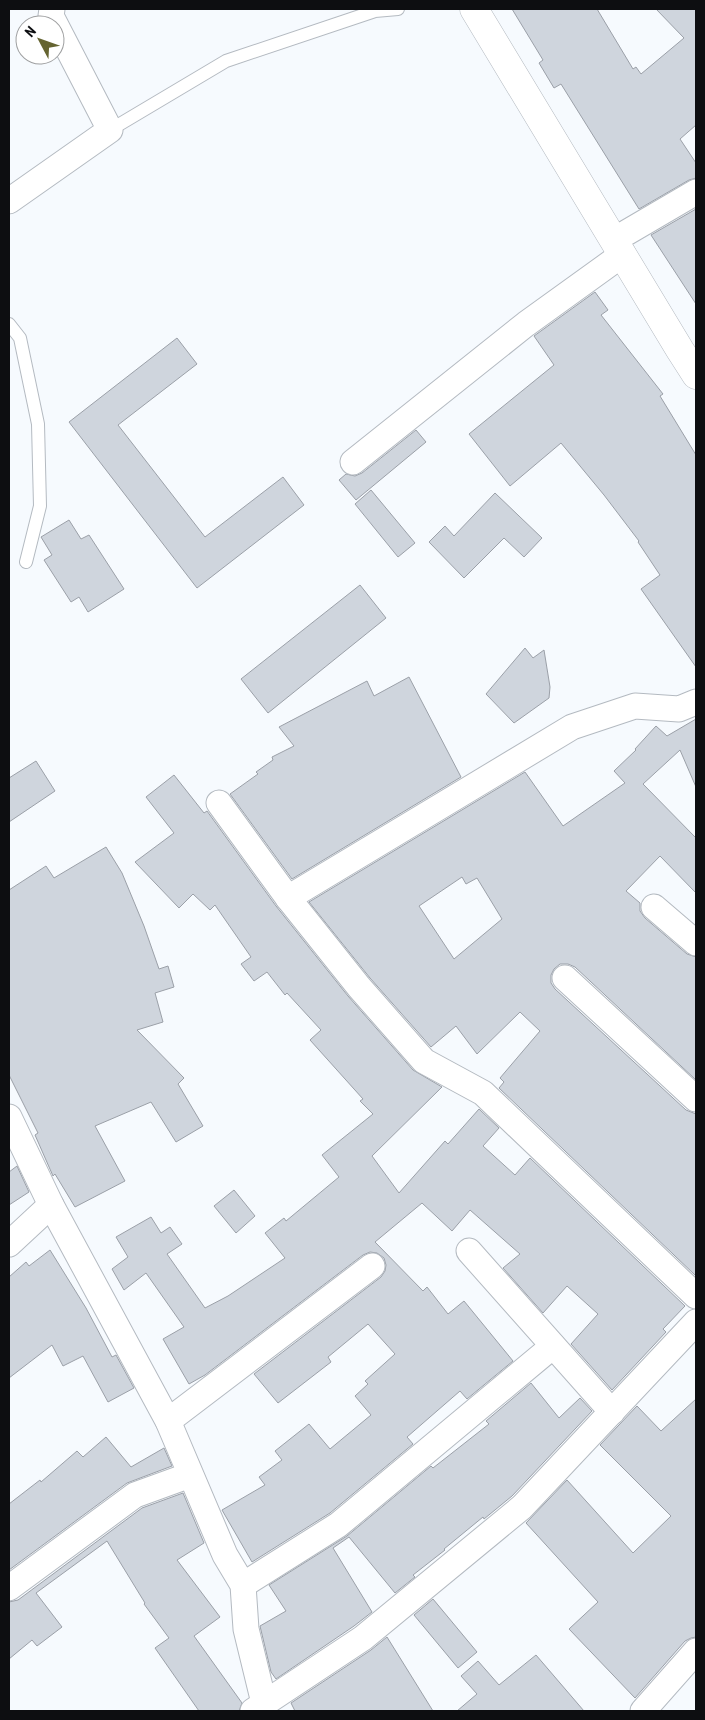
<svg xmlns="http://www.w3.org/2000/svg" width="705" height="1720" font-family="'Roboto Condensed',sans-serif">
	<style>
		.building { fill: #cfd5dd; stroke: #9ba0a8; fill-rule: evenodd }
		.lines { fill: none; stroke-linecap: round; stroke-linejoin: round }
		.service-casing { stroke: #b4bac1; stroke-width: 14 }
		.minor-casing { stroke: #b4bac1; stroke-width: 27 }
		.secondary-casing { stroke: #b4bac1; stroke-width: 29 }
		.service { stroke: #fff; stroke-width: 12 }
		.minor { stroke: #fff; stroke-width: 25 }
		.secondary { stroke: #fff; stroke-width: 28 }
	</style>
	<rect width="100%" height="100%" fill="#f6fafe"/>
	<g class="building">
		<path d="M512 9H597L633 69 636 67 641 74 684 38 656 9H696V125L680 139 696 163V178L689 180 639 209 561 84 554 88 539 63 543 60Z"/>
		<path d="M696 209V304L651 235Z"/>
		<path d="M595 292 608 310 601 315 663 394 660 396 696 455V667L641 589 660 575 638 542 639 541 604 495 561 443 510 486 469 434 554 365 534 336Z"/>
		<path d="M177 338 197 364 118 425 205 537 283 477 304 505 197 588 69 422Z"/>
		<path d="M416 430 426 442 356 500 339 480 346 474 355 476 362 473Z"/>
		<path d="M371 490 415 543 398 557 355 504Z"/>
		<path d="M495 493 542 538 524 557 504 538 464 578 429 542 445 526 454 536Z"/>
		<path d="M69 520 81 539 89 535 124 589 88 612 79 597 71 602 44 560 52 555 41 537Z"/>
		<path d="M360 585 386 618 268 713 241 679Z"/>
		<path d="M525 648 533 658 544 650 550 687 549 698 514 723 486 694Z"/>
		<path d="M409 677 461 777 292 879 230 794 258 774 256 772 273 760 272 757 294 746 279 727 367 681 374 696Z"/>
		<path d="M696 719V787L680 750 643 784 696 838V893L660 856 626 891 640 903V911L645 918 687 954 696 957V1080L575 967 568 964H560L554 969 551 975V983L555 989 686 1110 696 1114V1276L499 1088 504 1082 500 1078 540 1031 520 1012 477 1054 456 1026 431 1047 370 978 309 902 525 772 563 826 625 783 614 771 636 750 635 749 656 726 667 736ZM462 877 466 884 477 878 502 919 454 959 419 906Z"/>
		<path d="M36 761 55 791 9 822V778Z"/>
		<path d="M174 775 204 813 207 811 276 906 348 996 413 1070 442 1087 372 1156 399 1193 445 1141 448 1144 479 1109 499 1128 483 1146 515 1175 530 1158 685 1306 663 1329 666 1332 612 1390 571 1344 598 1314 567 1286 543 1313 503 1268 520 1254 470 1210 452 1231 422 1203 375 1242 423 1291 427 1287 448 1314 464 1301 513 1361 467 1399 460 1391 407 1437 413 1444 330 1513 252 1562 222 1510 265 1485 259 1477 282 1460 275 1451 309 1424 330 1449 371 1415 355 1396 368 1384 365 1381 395 1354 368 1324 328 1357 331 1362 278 1403 254 1374 381 1277 385 1271 386 1265 384 1258 377 1253 370 1252 363 1255 205 1375 189 1384 163 1339 184 1327 146 1273 124 1290 112 1269 128 1257 116 1237 151 1217 161 1233 170 1227 182 1244 167 1254 205 1308 228 1296 285 1258 265 1233 284 1218 286 1221 339 1177 322 1155 373 1114 360 1101 363 1099 310 1040 321 1030 287 993 285 995 267 972 254 981 241 964 251 957 215 905 210 910 193 894 179 908 135 862 174 833 146 797Z"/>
		<path d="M106 847 122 873 144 926 159 969 168 966 174 987 155 993 163 1022 137 1030 184 1078 178 1084 203 1126 176 1142 151 1102 95 1126 125 1181 75 1207 55 1174 53 1176 35 1135 38 1133 9 1075V890L46 866 54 878Z"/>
		<path d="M17 1166 29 1192 9 1205V1172Z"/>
		<path d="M234 1190 255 1216 236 1233 214 1206Z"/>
		<path d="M50 1250 86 1308 112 1357 116 1355 134 1388 108 1402 83 1356 63 1366 52 1345 9 1378V1277L26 1262 29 1266Z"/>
		<path d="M531 1383 559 1418 580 1398 592 1411 512 1496 484 1519 483 1517 444 1549 445 1550 413 1575 415 1577 395 1593 349 1537 333 1548 372 1612 354 1626 276 1679 271 1672 260 1626 286 1611 269 1585 347 1536 431 1466 433 1468 489 1424 486 1421Z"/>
		<path d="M696 1399V1637L691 1638 685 1641 635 1698 569 1629 598 1602 526 1523 567 1480 633 1553 671 1516 600 1445 637 1406 661 1431Z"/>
		<path d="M106 1437 131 1467 164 1448 172 1466 127 1483 9 1570V1504L40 1480 41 1482 77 1451 83 1457Z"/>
		<path d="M183 1493 204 1543 177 1560 220 1617 194 1636 242 1703 239 1711H199L155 1648 169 1638 144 1604 145 1603 107 1541 36 1593 62 1627 37 1646 32 1640 9 1659V1602L18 1600 142 1508Z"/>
		<path d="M433 1599 477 1652 458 1668 414 1615Z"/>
		<path d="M387 1637 433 1711H295L291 1703 371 1650Z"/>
		<path d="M536 1655 584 1711H457L477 1694 461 1676 478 1661 499 1685Z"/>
	</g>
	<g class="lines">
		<g class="service-casing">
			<g id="service">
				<path d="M110 130 226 61 375 11 398 9"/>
				<path d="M9 324 20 338 38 424 40 506 26 562"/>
			</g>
		</g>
		<g class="minor-casing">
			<g id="minor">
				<path d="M9 201 110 130 51 16 52 9"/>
				<path d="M614 240 696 192"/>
				<path d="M353 462 526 324 623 254"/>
				<path d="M219 803 288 898 359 987 424 1061 483 1093 696 1296"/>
				<path d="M288 898 572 727 635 706 679 709 696 702"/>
				<path d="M654 907 696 943"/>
				<path d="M565 978 696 1099"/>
				<path d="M9 1117 51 1205 168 1421 225 1555 243 1585 246 1629 264 1703"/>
				<path d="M9 1244 51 1205"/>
				<path d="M469 1251 612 1412"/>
				<path d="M168 1421 372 1266"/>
				<path d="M243 1585 338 1525 553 1346"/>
				<path d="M9 1588 135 1495 190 1475"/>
				<path d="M253 1711 363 1638 522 1507 696 1322"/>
				<path d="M643 1711 696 1651"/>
			</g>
		</g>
		<g class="secondary-casing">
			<path id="secondary" d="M474 9 680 350 696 375"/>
		</g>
		<use href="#service" class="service"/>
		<use href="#minor" class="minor"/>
		<use href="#secondary" class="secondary"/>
	</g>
	<rect width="705" height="1720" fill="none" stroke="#0d0e11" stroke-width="20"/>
	<g transform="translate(40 40) rotate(311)"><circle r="24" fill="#ffffff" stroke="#9e9fa0"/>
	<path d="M0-4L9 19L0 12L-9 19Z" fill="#656431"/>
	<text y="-8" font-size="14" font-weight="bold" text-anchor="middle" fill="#0d0e11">N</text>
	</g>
</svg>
